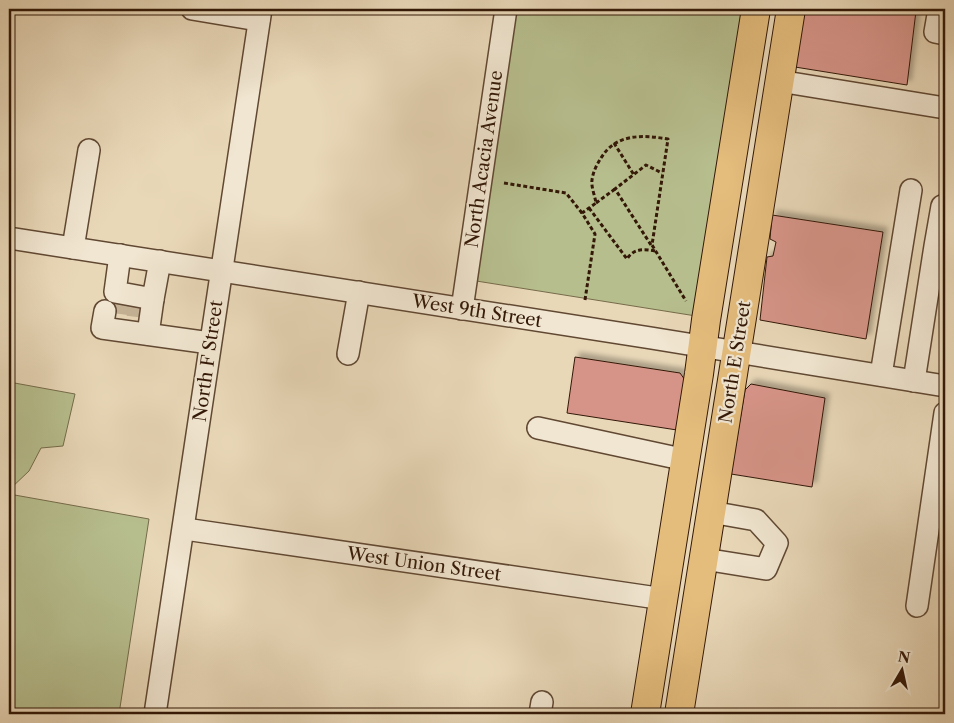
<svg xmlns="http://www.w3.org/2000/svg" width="954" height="723" font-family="'Libre Caslon Text',serif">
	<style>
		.green { fill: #b7be8e; stroke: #756b4a }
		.building { fill: #d69488; stroke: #331807; filter: url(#shadow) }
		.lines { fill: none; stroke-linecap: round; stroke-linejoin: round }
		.minor-tunnel { stroke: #c5b295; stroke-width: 21; stroke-dasharray: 21 11; stroke-linecap: butt }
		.minor-casing { stroke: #604833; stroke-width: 24 }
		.major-casing { stroke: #331807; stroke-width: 30 }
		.path { stroke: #331807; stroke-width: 3; stroke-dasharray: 4 2.5; stroke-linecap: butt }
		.minor { stroke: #f1e6d1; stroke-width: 21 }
		.major { stroke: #e4bc7c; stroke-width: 28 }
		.labels { text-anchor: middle; stroke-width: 4.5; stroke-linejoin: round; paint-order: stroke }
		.street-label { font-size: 18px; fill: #331807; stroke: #f1e6d1 }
	</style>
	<defs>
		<filter id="shadow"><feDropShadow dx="4.5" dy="-4.5" stdDeviation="2.5" flood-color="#0004"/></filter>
	</defs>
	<rect width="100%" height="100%" fill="#e9d8b8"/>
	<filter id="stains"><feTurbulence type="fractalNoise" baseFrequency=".004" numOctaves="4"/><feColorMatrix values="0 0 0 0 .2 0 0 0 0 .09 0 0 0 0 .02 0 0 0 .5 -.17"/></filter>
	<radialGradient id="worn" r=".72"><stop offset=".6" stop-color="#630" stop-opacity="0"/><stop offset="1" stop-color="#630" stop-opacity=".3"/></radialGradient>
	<g class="green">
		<path d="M514 9H725L742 11 696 316 470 280Z"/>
		<path d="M9 382 75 394 63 446 41 448 29 471 9 490Z"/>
		<path d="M9 494 149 519 119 714H9Z"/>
	</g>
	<g class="building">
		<path d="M805 9H902L916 11 907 85 795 67Z"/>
		<path d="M772 215 883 232 866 339 760 320 767 257 773 256 776 242 770 239Z"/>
		<path d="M575 357 680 373 685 380 677 430 567 413Z"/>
		<path d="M751 384 825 398 812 487 731 474 745 390Z"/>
	</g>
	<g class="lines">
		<g class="minor-tunnel">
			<path d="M120 314 122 297"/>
			<path d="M137 317 139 300"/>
		</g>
		<g class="minor-casing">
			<g id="minor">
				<path d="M192 9 259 20"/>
				<path d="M939 9 935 32 945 34"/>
				<path d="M779 81 945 108"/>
				<path d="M9 238 651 338 945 386"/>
				<path d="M73 248 89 150"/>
				<path d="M120 255 115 292 153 299 160 261"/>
				<path d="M462 309 506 9"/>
				<path d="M105 311 102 328 210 343"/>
				<path d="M148 334 153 299"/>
				<path d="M348 354 359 292"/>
				<path d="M881 375 911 190"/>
				<path d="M914 381 935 246 942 206 945 207"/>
				<path d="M538 428 686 460"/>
				<path d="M185 529 664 599"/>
				<path d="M704 559 766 569 777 543 756 520 711 512"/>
				<path d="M917 606 945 413"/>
				<path d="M155 714C192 479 224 244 261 9"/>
				<path d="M540 714 542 702"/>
			</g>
		</g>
		<g class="major-casing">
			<g id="major">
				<path d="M645 714 699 374 706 320 756 9"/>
				<path d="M679 714 791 9"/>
			</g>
		</g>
		<g class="path">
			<path d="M614 143 634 175"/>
			<path d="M504 183 566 193 582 213"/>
			<path d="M596 203 615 189"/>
			<path d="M589 208 627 259C634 248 644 249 655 251"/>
			<path d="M651 245 615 189 646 165 662 173"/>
			<path d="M585 300 595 234 582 213 596 203C595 196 591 187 592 180 593 172 597 164 601 158 616 133 643 135 668 139L652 245 686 301"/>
		</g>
		<use href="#minor" class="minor"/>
		<use href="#major" class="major"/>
	</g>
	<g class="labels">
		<g class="street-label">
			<text transform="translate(484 159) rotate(-82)" y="6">North Acacia Avenue</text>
			<text transform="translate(477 311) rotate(9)" y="6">West 9th Street</text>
			<text transform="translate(208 361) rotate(-82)" y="6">North F Street</text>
			<text transform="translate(735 362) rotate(-81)" y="6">North E Street</text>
			<text transform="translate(424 564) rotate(8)" y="6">West Union Street</text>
		</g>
	</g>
	<rect width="954" height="723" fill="none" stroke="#e9d8b8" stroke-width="30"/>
	<rect x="10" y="10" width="934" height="703" fill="none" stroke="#331807" stroke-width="2.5"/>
	<rect x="15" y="15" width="924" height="693" fill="none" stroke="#331807"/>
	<g transform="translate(902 670) rotate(9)" stroke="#f1e6d1" stroke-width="4" paint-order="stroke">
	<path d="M0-4L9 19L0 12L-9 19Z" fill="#331807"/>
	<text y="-8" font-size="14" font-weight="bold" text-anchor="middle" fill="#331807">N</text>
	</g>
	<rect width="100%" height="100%" filter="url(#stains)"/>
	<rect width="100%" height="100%" fill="url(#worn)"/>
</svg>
